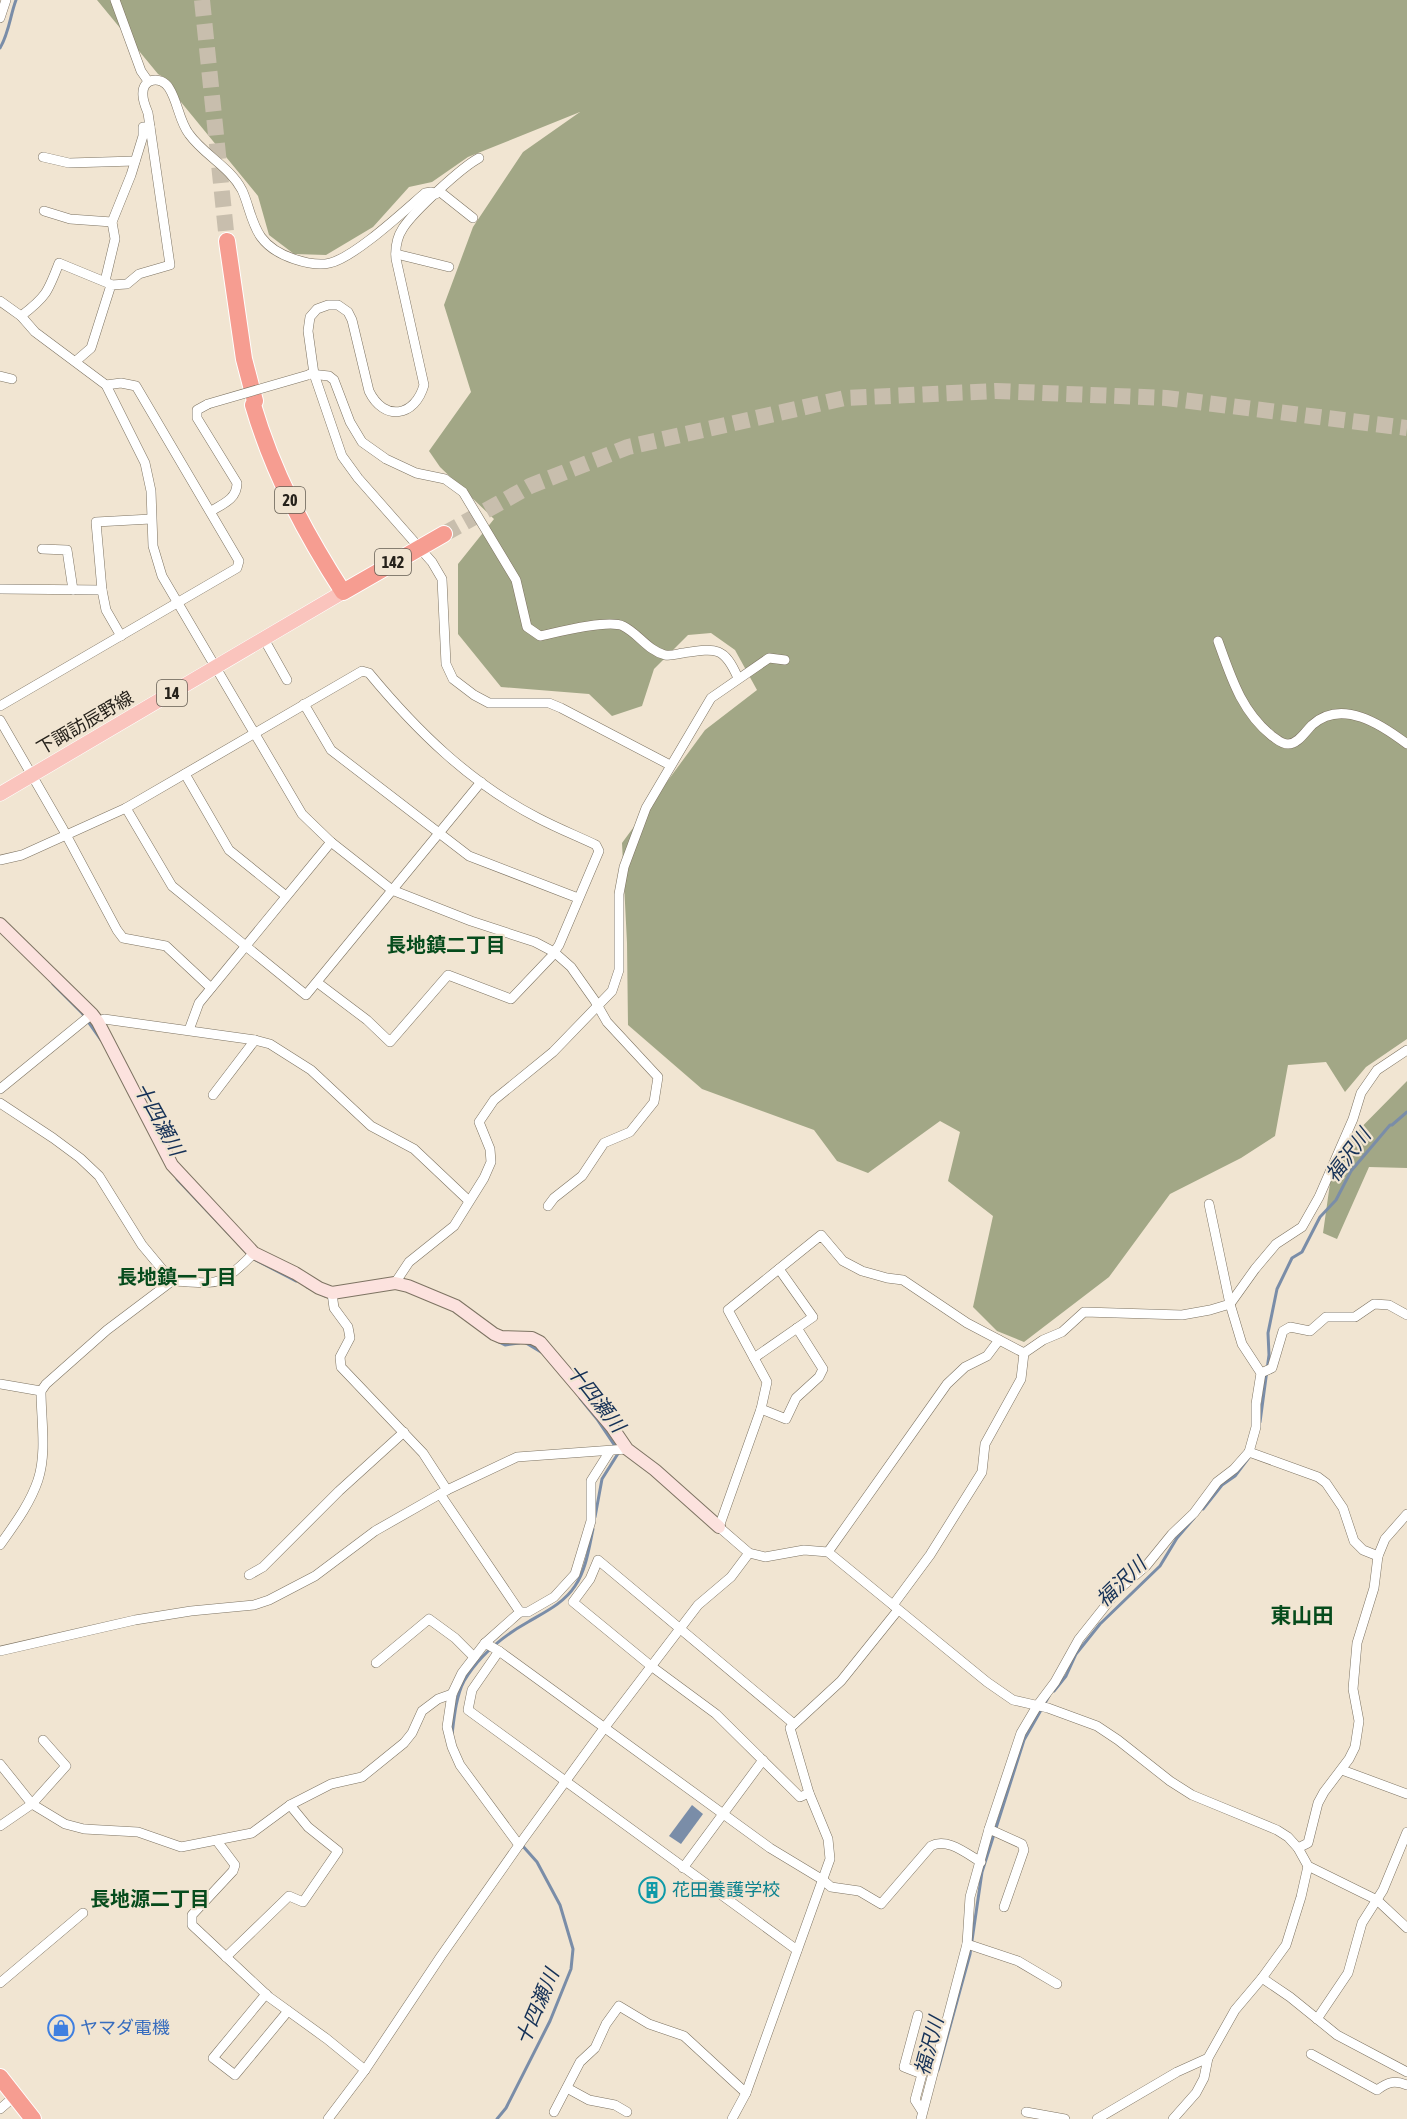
<svg xmlns="http://www.w3.org/2000/svg" width="1407" height="2119" font-family="'Asap Condensed','Noto Sans JP',sans-serif">
	<style>
		.forest { fill: #a2a786 }
		.water { fill: #7a8da8 }
		.lines { fill: none; stroke-linecap: round; stroke-linejoin: round }
		.stream { stroke: #7a8da8; stroke-width: 3 }
		.highway-tunnel { stroke: #c8bead; stroke-width: 16; stroke-dasharray: 16 8; stroke-linecap: butt }
		.street-casing { stroke: #7d7362; stroke-width: 10 }
		.secondary-casing { stroke: #7d7362; stroke-width: 14 }
		.primary-casing { stroke: #fff; stroke-width: 15 }
		.highway-casing { stroke: #fff; stroke-width: 18 }
		.street { stroke: #fff; stroke-width: 9 }
		.secondary { stroke: #fce2de; stroke-width: 12 }
		.primary { stroke: #fac4bd; stroke-width: 14 }
		.highway { stroke: #f69d91; stroke-width: 16 }
		.street-bridge-casing { stroke: #7d7362; stroke-width: 10; stroke-linecap: butt }
		.street-bridge { stroke: #fff; stroke-width: 9 }
		.labels { text-anchor: middle; stroke-width: 4.5; stroke-linejoin: round; paint-order: stroke }
		.shield { fill: #f1e5d2; stroke: #635c52; stroke-width: 1.5 }
		.shield-label { font-size: 16px; font-weight: bold; fill: #26221b }
		.street-label { font-size: 18px; fill: #26221b; stroke: #f1e5d2 }
		.culture-label { font-size: 18px; fill: #0d838f; stroke: #f1e5d2; text-anchor: start }
		.shop-label { font-size: 18px; fill: #366cbe; stroke: #f1e5d2; text-anchor: start }
		.neighbourhood-label { font-size: 20px; font-weight: bold; fill: #064b1c; stroke: #f1e5d2 }
		.water-label { font-size: 20px; font-style: italic; fill: #143056; stroke: #f1e5d2 }
		.quarter-label { font-size: 21px; font-weight: bold; fill: #064b1c; stroke: #f1e5d2 }
	</style>
	<rect width="100%" height="100%" fill="#f1e5d2"/>
	<g class="forest">
		<path d="M97 0H1407V1039L1366 1067 1345 1092 1326 1062 1288 1065 1275 1136 1241 1158 1170 1194 1109 1277 1024 1342 997 1331 973 1307 993 1216 948 1181 960 1132 940 1121 868 1173 837 1161 814 1130 702 1089 628 1025 627 943 622 843 705 730 757 690 735 650 711 633 688 635 654 669 642 706 612 716 589 694 501 687 458 634V564L494 519 440 467 429 451 471 392 444 305 473 227 523 152 580 112 468 157 432 182 409 187 373 227 326 255 294 254 269 235 258 196 176 96 166 79 158 74Z"/>
		<path d="M1407 1081V1168L1369 1167 1337 1239 1323 1233 1334 1155Z"/>
	</g>
	<path class="water" d="M692 1805 703 1814 681 1844 669 1836Z"/>
	<g class="lines">
		<g class="stream">
			<path d="M0 48C9 33 10 16 16 0"/>
			<path d="M53 984 82 1013 101 1040"/>
			<path d="M177 1179 249 1255"/>
			<path d="M254 1259 296 1281"/>
			<path d="M307 1287 325 1296"/>
			<path d="M497 1341 505 1345 519 1343"/>
			<path d="M526 1343 541 1352"/>
			<path d="M580 1398 597 1419 619 1452 602 1479 595 1517"/>
			<path d="M1260 1422 1269 1355 1268 1333 1277 1289 1292 1258 1302 1252 1320 1217 1336 1200 1351 1171 1390 1125H1392L1407 1112"/>
			<path d="M1203 1509 1222 1485 1235 1476 1250 1456"/>
			<path d="M1054 1691 1066 1676 1076 1654 1100 1624 1160 1566 1177 1538 1194 1518"/>
			<path d="M452 1735C454 1718 456 1696 464 1681 479 1656 503 1636 528 1622 545 1612 564 1603 575 1586 586 1570 589 1548 593 1529"/>
			<path d="M938 2070 970 1954 982 1872 1024 1740 1049 1696"/>
			<path d="M497 2119 506 2108 550 2021 571 1969 573 1949 560 1905 537 1862 521 1844"/>
		</g>
		<g class="highway-tunnel">
			<path d="M202 0 227 241"/>
			<path d="M444 534 530 486 628 447 845 398 996 391 1166 398 1407 428"/>
		</g>
		<g class="street-casing">
			<g id="street">
				<path d="M115 0 141 71 148 81"/>
				<path d="M0 18 6 0"/>
				<path d="M43 157 69 163 135 161"/>
				<path d="M479 158C462 167 414 211 403 228 397 237 395 248 396 259L424 385C415 417 384 422 369 391L352 320 348 312 338 305H328L317 309 310 317 308 331 314 374 342 456 358 478 432 562 442 579 446 664 453 679 474 695 489 703H549L561 708 670 765"/>
				<path d="M439 191 473 218"/>
				<path d="M44 211 70 219 112 222"/>
				<path d="M396 254 449 267"/>
				<path d="M105 281 115 239 112 222 131 175 143 136V127H150"/>
				<path d="M0 301 21 316 35 332 106 385 145 463 151 491 153 546 162 576 302 814 331 842 392 890 471 921 535 942 554 952 571 967 595 1001 607 1022 658 1077 654 1102 630 1132 604 1143 582 1176 554 1198 548 1206"/>
				<path d="M21 316C46 297 48 292 59 263L110 284"/>
				<path d="M76 361 91 348 111 285 127 284 139 274 170 265 148 113C146 108 143 101 143 96 141 78 161 75 169 88 178 102 179 121 189 134 204 155 230 167 242 190 249 205 251 223 261 237 269 248 282 255 294 259 306 263 318 266 330 263 355 257 404 211 425 193L431 192 436 194"/>
				<path d="M310 374 329 376 334 380 350 422 362 442 386 459 416 473 445 479 463 492 516 580 527 627 540 636C558 632 608 619 623 626 639 634 647 650 665 655 671 656 677 654 683 653 716 648 724 646 738 678"/>
				<path d="M0 376 12 379"/>
				<path d="M208 404 197 410V418L237 483C237 499 223 504 211 511"/>
				<path d="M42 549 67 550 73 590"/>
				<path d="M0 589 102 590"/>
				<path d="M121 636 106 610 102 590 96 522 151 519"/>
				<path d="M264 639 287 680"/>
				<path d="M1218 641C1231 677 1241 711 1272 736 1277 739 1281 744 1288 744 1298 744 1305 732 1312 725 1342 698 1382 725 1407 744"/>
				<path d="M304 704 331 750 469 856 578 898"/>
				<path d="M0 706 237 568 239 561 136 386 121 383 106 385"/>
				<path d="M0 720 63 829 117 930 123 938 166 946 211 988"/>
				<path d="M185 774 229 850 286 896"/>
				<path d="M126 808 172 886 306 995 481 782"/>
				<path d="M0 860 22 855 126 808 362 671 369 673C417 731 470 783 538 818 557 828 577 836 596 845L599 851 559 945 551 957 511 999 448 975 390 1042 367 1020 318 983"/>
				<path d="M98 1022 104 1019 255 1040 270 1044 311 1070 371 1126 414 1149 469 1201"/>
				<path d="M189 1030 199 1003 331 842"/>
				<path d="M0 1089 92 1014"/>
				<path d="M213 1095 255 1040"/>
				<path d="M0 1103 53 1138 80 1158 99 1176 142 1245 172 1281"/>
				<path d="M395 1283 409 1262 454 1226 484 1178 491 1162 490 1149 479 1122 494 1100 553 1052 612 991 619 970V894L624 867 646 808 711 698 769 658 785 660"/>
				<path d="M332 1293 334 1308 348 1327 350 1338 340 1357 341 1367 423 1453 447 1490"/>
				<path d="M1024 1353 967 1323 903 1280 887 1278 862 1271 843 1261 821 1235 728 1310 767 1382 761 1409 719 1527 749 1553 765 1557 804 1550 828 1552 987 1682 1013 1700 1048 1708 1097 1726 1118 1740 1170 1781 1192 1795 1277 1830 1288 1837 1298 1848 1308 1866 1377 1900 1407 1928"/>
				<path d="M1024 1353 1043 1340 1062 1332 1084 1312 1182 1315 1210 1310 1230 1304 1255 1269 1276 1244 1302 1227 1319 1197 1353 1119 1361 1093 1377 1070 1407 1050"/>
				<path d="M754 1358 813 1317 779 1269"/>
				<path d="M1261 1373 1272 1368 1283 1331 1290 1327 1310 1331 1326 1317H1355L1374 1304 1389 1305 1407 1315"/>
				<path d="M0 1384 41 1391"/>
				<path d="M761 1409 786 1419 796 1398 819 1377 823 1369 797 1328"/>
				<path d="M1249 1452 1318 1477 1326 1483 1343 1508 1354 1541 1363 1550 1378 1556"/>
				<path d="M440 1494 520 1612 485 1643 462 1673 452 1694 447 1727 452 1747 460 1765 519 1845"/>
				<path d="M0 1545C14 1525 30 1504 38 1480 47 1453 41 1419 41 1391L46 1384 107 1330 172 1281C218 1283 219 1289 254 1253"/>
				<path d="M828 1552 947 1384 965 1367 987 1356 999 1340"/>
				<path d="M249 1575 263 1567 339 1491 404 1432"/>
				<path d="M893 1605 930 1555 982 1472 985 1444 1021 1379 1024 1353"/>
				<path d="M520 1612H528L554 1597 575 1574 591 1521V1481L610 1451"/>
				<path d="M485 1643 499 1651 770 1848 823 1880 831 1887 859 1891 881 1904 931 1846C947 1837 967 1854 981 1862"/>
				<path d="M0 1651 135 1620 191 1611 254 1605 269 1600 315 1576 375 1531 447 1490 517 1457 627 1449"/>
				<path d="M499 1651 472 1690 468 1710 797 1950"/>
				<path d="M376 1663 429 1619 455 1638 474 1657"/>
				<path d="M794 1724 598 1560 590 1579 573 1602 651 1666 716 1714 800 1797 809 1793"/>
				<path d="M0 1764 32 1804 65 1824 84 1829 138 1832 181 1847 252 1833 290 1805 331 1784 362 1777 404 1743 412 1733 422 1711 438 1699 452 1694"/>
				<path d="M1342 1770 1407 1794"/>
				<path d="M0 1826 32 1804 66 1766 43 1740"/>
				<path d="M989 1829 1022 1844 1024 1850 1004 1907"/>
				<path d="M217 1841 235 1865 233 1871 192 1915V1925L269 1997 327 2039 365 2070"/>
				<path d="M1298 1848 1308 1843 1318 1803 1324 1792 1349 1759 1355 1747 1359 1721 1353 1689 1357 1643 1374 1588 1378 1556 1385 1539 1407 1514"/>
				<path d="M683 1868 763 1760"/>
				<path d="M967 1944 1018 1961 1057 1984"/>
				<path d="M226 1957 289 1896 303 1902 338 1851 308 1827 290 1805"/>
				<path d="M1262 1978 1290 1997 1337 2035 1407 2072"/>
				<path d="M0 1983 83 1913"/>
				<path d="M266 1994 213 2058 235 2075 288 2011"/>
				<path d="M918 2015 904 2067 922 2074 915 2100 922 2111"/>
				<path d="M1317 2019 1348 1973 1362 1923 1383 1890 1407 1832"/>
				<path d="M1311 2054 1377 2090C1388 2082 1394 2080 1407 2085"/>
				<path d="M567 2088 589 2100 615 2105 627 2112"/>
				<path d="M0 2109 15 2096"/>
				<path d="M554 2112 580 2062 595 2048 606 2024 619 2006 649 2024 684 2036 746 2093"/>
				<path d="M1026 2112 1065 2119"/>
				<path d="M328 2119 365 2070 441 1956 519 1845 605 1727 698 1605 731 1577 749 1553"/>
				<path d="M732 2119 746 2093 830 1859 828 1839 809 1793 790 1728 841 1681 898 1610"/>
				<path d="M921 2119 967 1944 970 1897 989 1829 1021 1733 1037 1706 1055 1682 1079 1639 1118 1590 1146 1566 1172 1534 1194 1513 1217 1482 1234 1469 1249 1452 1256 1427V1404L1261 1373 1242 1344 1230 1304 1209 1204"/>
				<path d="M1097 2119 1177 2072 1208 2058"/>
				<path d="M1173 2119 1196 2093 1204 2078 1208 2058 1235 2010 1262 1978 1286 1945 1301 1897 1308 1866"/>
			</g>
		</g>
		<g class="secondary-casing">
			<path id="secondary" d="M0 924 92 1014 98 1022 172 1165 254 1253 295 1273 319 1288 332 1293 395 1283 408 1286 456 1306 494 1334 501 1337 532 1338 540 1342 612 1427 627 1449 655 1470 719 1527"/>
		</g>
		<g class="primary-casing">
			<path id="primary" d="M0 794 343 592"/>
		</g>
		<g class="highway-casing">
			<g id="highway">
				<path d="M227 241 244 359 255 401 253 405C273 473 305 533 343 592L444 534"/>
				<path d="M0 2077 33 2119"/>
			</g>
		</g>
		<use href="#street" class="street"/>
		<use href="#secondary" class="secondary"/>
		<use href="#primary" class="primary"/>
		<use href="#highway" class="highway"/>
		<g class="street-bridge-casing">
			<path id="street-bridge" d="M208 404 308 375"/>
		</g>
		<use href="#street-bridge" class="street-bridge"/>
	</g>
	<defs>
		<g id="building-ring" transform="scale(1.35)"><circle r="9.5" fill="#f1e5d2" stroke="#0f9aa8" stroke-width="1.5"/><path d="M-4-6H4V6H1V3H-1V6H-4ZM-2.5-4.3h1.7v1.8h-1.7ZM.8-4.3h1.7v1.8H.8ZM-2.5-1h1.7V.8h-1.7ZM.8-1h1.7V.8H.8Z" fill="#0f9aa8"/></g>
		<g id="shop-ring" transform="scale(1.35)"><circle r="9.5" fill="#f1e5d2" stroke="#3f7fe0" stroke-width="1.5"/><path d="M-5-2.5h2.3a2.7 3.5 0 0 1 5.4 0H5L5.5 6h-11ZM-1.5-2.5h3a1.5 2.3 0 0 0-3 0Z" fill="#3f7fe0"/></g>
	</defs>
	<g fill-rule="evenodd">
		<use href="#building-ring" x="652" y="1890"/>
		<use href="#shop-ring" x="61" y="2028"/>
	</g>
	<g class="labels">
		<g class="shield">
			<rect x="275" y="487" width="30" height="26" rx="4.5"/>
			<rect x="375" y="549" width="36" height="26" rx="4.5"/>
			<rect x="157" y="680" width="30" height="26" rx="4.5"/>
		</g>
		<g class="shield-label">
			<text x="290" y="506">20</text>
			<text x="393" y="568">142</text>
			<text x="172" y="699">14</text>
		</g>
		<g class="street-label">
			<text transform="translate(85 723) rotate(-30)" y="6">下諏訪辰野線</text>
		</g>
		<g class="culture-label">
			<text x="672" y="1896">花田養護学校</text>
		</g>
		<g class="shop-label">
			<text x="80" y="2034">ヤマダ電機</text>
		</g>
		<g class="neighbourhood-label">
			<text x="446" y="952">長地鎮二丁目</text>
			<text x="177" y="1284">長地鎮一丁目</text>
			<text x="150" y="1906">長地源二丁目</text>
		</g>
		<g class="water-label">
			<text transform="translate(159 1119) rotate(61)" y="7">十四瀬川</text>
			<text transform="translate(1348 1155) rotate(-53)" y="7">福沢川</text>
			<text transform="translate(596 1398) rotate(52)" y="7">十四瀬川</text>
			<text transform="translate(1121 1582) rotate(-44)" y="7">福沢川</text>
			<text transform="translate(537 2007) rotate(-67)" y="7">十四瀬川</text>
			<text transform="translate(929 2046) rotate(-75)" y="7">福沢川</text>
		</g>
		<g class="quarter-label">
			<text x="1302" y="1623">東山田</text>
		</g>
	</g>
</svg>
